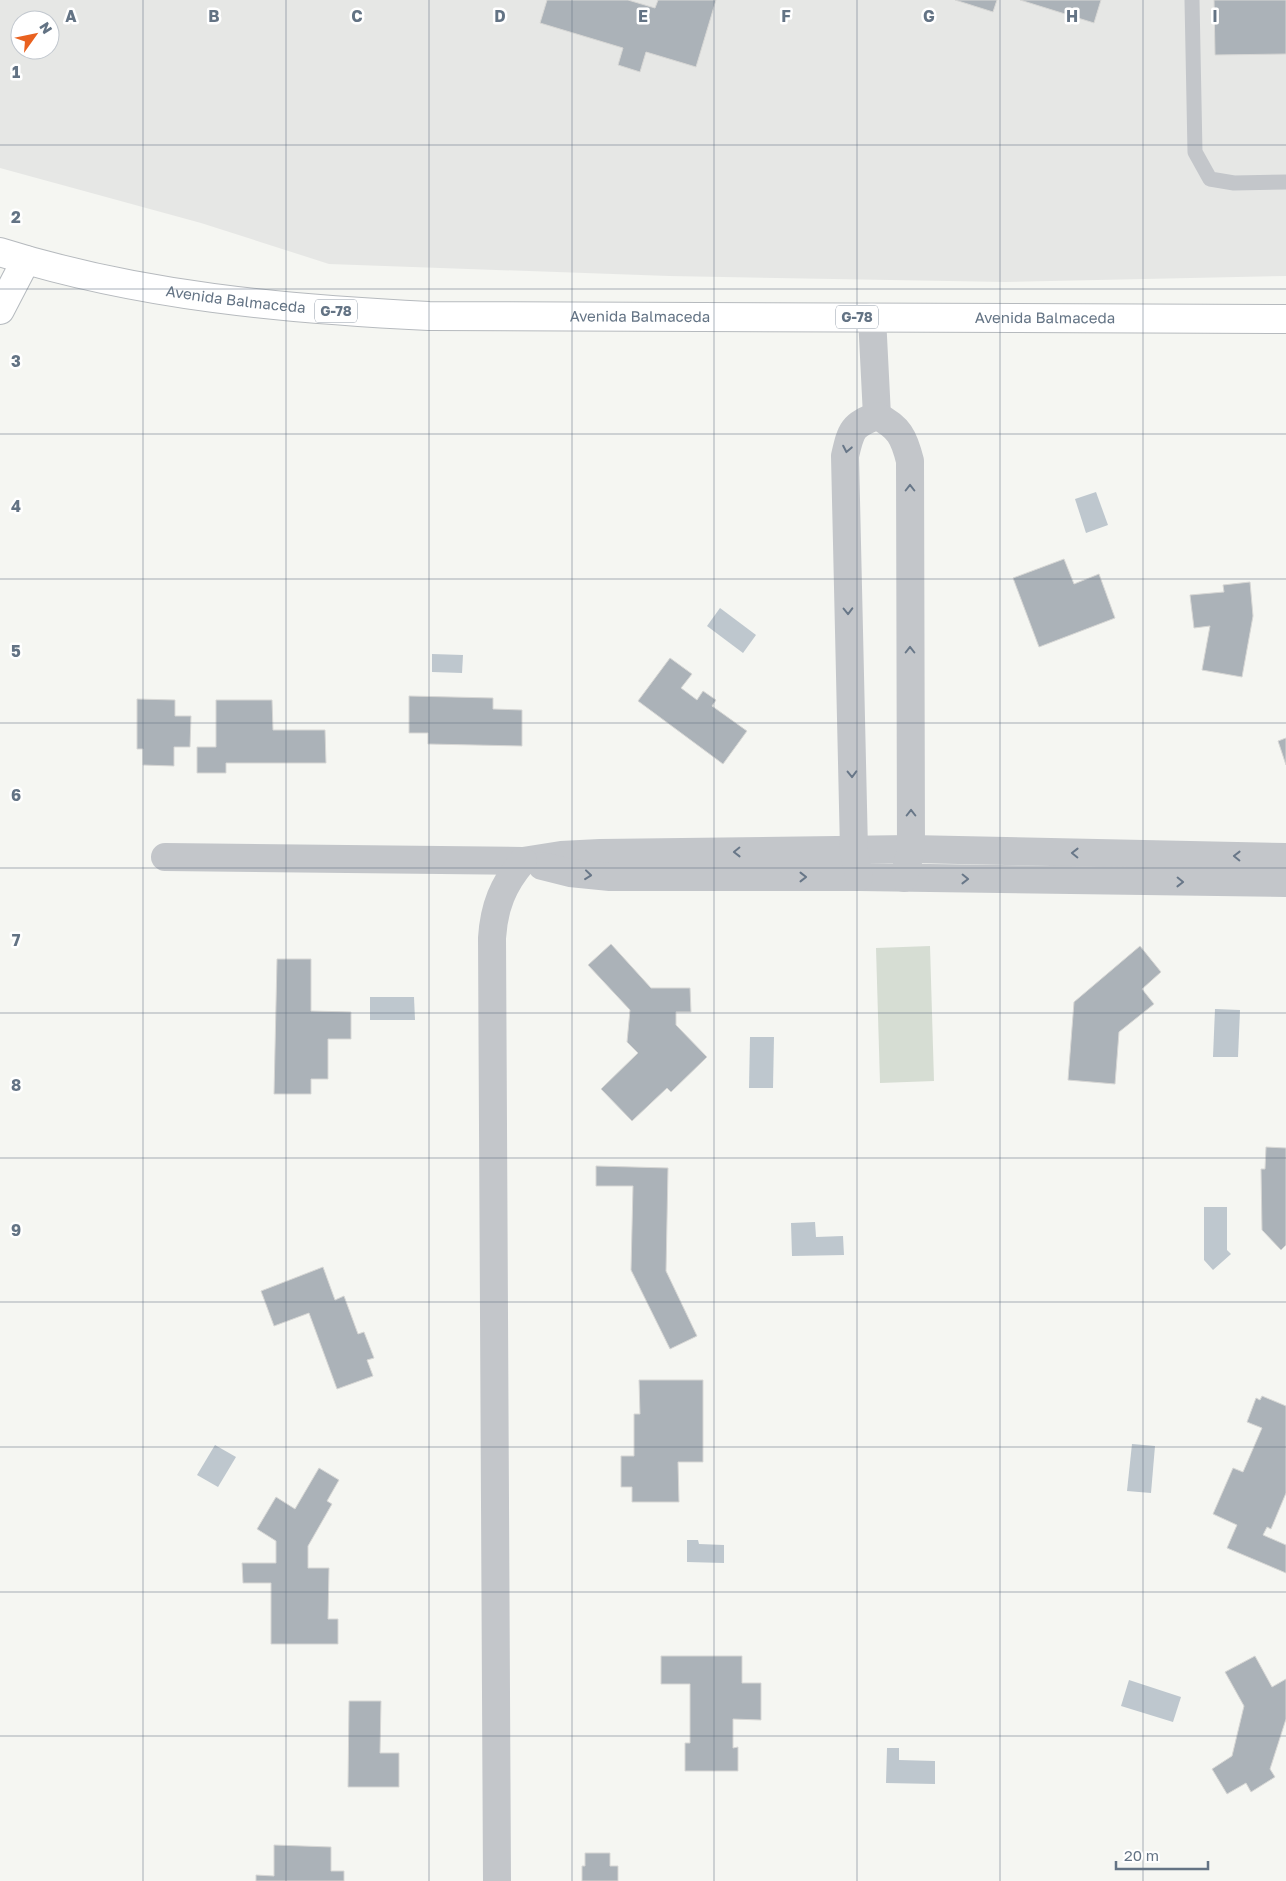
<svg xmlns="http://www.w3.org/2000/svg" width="1286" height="1881" font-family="'Golos Text',sans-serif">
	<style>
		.built { fill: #e6e7e5; fill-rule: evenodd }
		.green { fill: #d6ddd3 }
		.water { fill: #bec7ce }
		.building { fill: #abb2b8; stroke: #d7d7d5 }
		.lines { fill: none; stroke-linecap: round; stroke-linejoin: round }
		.secondary-casing { stroke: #b5babf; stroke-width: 30 }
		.primary-casing { stroke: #b6babe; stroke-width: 30 }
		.lane { stroke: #c3c6ca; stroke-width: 15 }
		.street { stroke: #c3c6ca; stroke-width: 28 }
		.secondary { stroke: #fff; stroke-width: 28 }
		.primary { stroke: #fff; stroke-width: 28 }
		.oneway { stroke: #687788 }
		.grid { fill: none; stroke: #637384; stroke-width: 1; stroke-opacity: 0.55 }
		.labels { text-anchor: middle; stroke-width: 5; stroke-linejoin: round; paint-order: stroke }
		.shield { fill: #fff; stroke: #929da9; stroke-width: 1 }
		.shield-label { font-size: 14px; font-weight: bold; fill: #637384 }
		.street-label { font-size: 15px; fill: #637384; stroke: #fff }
		.grid-label { font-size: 16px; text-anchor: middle; font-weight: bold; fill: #637384; stroke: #fff; stroke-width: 5; stroke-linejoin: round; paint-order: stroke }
	</style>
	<rect width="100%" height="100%" fill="#f5f6f2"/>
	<path class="built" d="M0 0H1286V276L1005 282 669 276 329 264 201 223 0 168ZM20 20H50V50H20Z"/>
	<path class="green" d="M930 946 934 1081 880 1083 876 948Z"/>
	<g class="water">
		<path d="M1096 492 1108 525 1086 533 1075 499Z"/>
		<path d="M720 608 756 635 743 653 707 626Z"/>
		<path d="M432 654 463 655 462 673 432 672Z"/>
		<path d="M370 997H414L415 1020H370Z"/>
		<path d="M1215 1009 1240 1010 1238 1057H1213Z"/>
		<path d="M750 1037H774L773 1088H749Z"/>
		<path d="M1204 1207H1227V1250L1231 1254 1213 1270 1204 1260Z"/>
		<path d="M815 1222 816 1237 843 1236 844 1255 792 1256 791 1223Z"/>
		<path d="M1132 1444 1155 1446 1151 1493 1127 1491Z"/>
		<path d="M215 1445 236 1457 218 1487 197 1475Z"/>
		<path d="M687 1540H698L699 1544 724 1545V1563L687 1562Z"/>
		<path d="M1129 1680 1181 1697 1173 1722 1121 1706Z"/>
		<path d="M887 1748H899V1760L935 1761V1784L886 1783Z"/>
	</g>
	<g class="building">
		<path d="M547 0H628L655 8 658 0H716L696 67 646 52 640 72 618 65 623 48 540 23Z"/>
		<path d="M955 0H997L993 12Z"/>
		<path d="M1020 0H1101L1094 23Z"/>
		<path d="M1214 0H1286V54L1215 55Z"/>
		<path d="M1064 559 1074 584 1099 574 1115 618 1039 647 1013 578Z"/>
		<path d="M1250 582 1253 616 1242 677 1202 670 1210 626 1194 628 1190 595 1224 592 1223 585Z"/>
		<path d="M670 658 692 674 681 688 697 700 703 691 716 700 712 706 747 731 723 764 638 701Z"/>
		<path d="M409 696 493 698V709L522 710V746L428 744V733H409Z"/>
		<path d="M137 699 175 700V716H191L190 747H174V766L143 765V749H137Z"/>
		<path d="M216 700H272L273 730H325L326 763H226V773H197V747H216Z"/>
		<path d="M1286 738V765L1278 741Z"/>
		<path d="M611 944 651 988H690L691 1012H676V1025L707 1057 671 1092 667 1088 632 1121 601 1089 638 1053 627 1042 630 1010 588 965Z"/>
		<path d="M1140 946 1161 972 1142 989 1154 1004 1119 1032 1115 1084 1068 1080 1074 1002Z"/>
		<path d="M277 959H311V1011L351 1012V1039H328V1079H311V1094H274Z"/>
		<path d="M1266 1147 1286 1148V1245L1281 1250 1262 1230 1261 1169H1265Z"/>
		<path d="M596 1166 668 1168 666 1271 697 1336 670 1349 631 1270 633 1186H596Z"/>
		<path d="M323 1267 335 1300 344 1296 358 1334 364 1332 374 1358 367 1360 373 1376 337 1389 309 1313 274 1326 261 1291Z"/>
		<path d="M639 1380H703V1462H678L679 1502H632V1487H621V1456H634V1414H640Z"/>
		<path d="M1262 1396 1286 1406V1493L1271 1529 1267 1527 1263 1535 1286 1545V1573L1227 1548 1237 1525 1213 1514 1233 1468 1243 1472 1262 1428 1247 1422 1256 1398 1260 1400Z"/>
		<path d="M319 1468 339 1480 327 1501 332 1504 308 1546V1568H329L328 1619H338V1644H271V1583H243L242 1563H276V1541L257 1529 276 1497 295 1509Z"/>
		<path d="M661 1656H742V1683H761V1720L733 1719V1748L738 1747V1771H685V1743H690V1684H661Z"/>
		<path d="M1255 1656 1272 1687 1286 1679V1719L1270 1769 1275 1777 1251 1792 1246 1783 1227 1794 1212 1769 1232 1756 1244 1706 1225 1672Z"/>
		<path d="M349 1701H381L380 1753H399V1787H348Z"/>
		<path d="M274 1845 331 1847V1871H344V1881H256V1875L274 1876Z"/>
		<path d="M585 1853H610V1866H618V1881H582V1866H585Z"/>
	</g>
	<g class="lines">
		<g class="secondary-casing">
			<path id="secondary" d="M0 310 26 260"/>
		</g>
		<g class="primary-casing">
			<g id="primary">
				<path id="s1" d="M0 252C139 296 285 309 429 316L1286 319"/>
			</g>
		</g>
		<path class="lane" d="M1192 0 1195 152 1210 179 1234 183 1286 182"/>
		<g class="street">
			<path d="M872 317 877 416"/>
			<path d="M165 857 523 861 561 855 600 853 911 849 1286 857"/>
			<path d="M542 866 570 873 610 877H859L1286 883"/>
			<path d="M859 877 854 850 845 456C851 430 852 425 877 416 899 427 904 437 910 461L911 849 904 878"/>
			<path d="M497 1881 492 938C494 907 503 884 523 861"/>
		</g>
		<use href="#secondary" class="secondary"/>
		<use href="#primary" class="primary"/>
	</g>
	<defs><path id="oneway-chevron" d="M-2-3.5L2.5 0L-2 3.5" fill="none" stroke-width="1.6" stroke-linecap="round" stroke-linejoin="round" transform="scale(1.25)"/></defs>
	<g class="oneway">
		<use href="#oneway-chevron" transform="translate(847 449) rotate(101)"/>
		<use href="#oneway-chevron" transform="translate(910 488) rotate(-90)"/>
		<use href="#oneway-chevron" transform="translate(848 611) rotate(89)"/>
		<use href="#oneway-chevron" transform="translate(910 650) rotate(-90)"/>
		<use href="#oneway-chevron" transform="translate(852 774) rotate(89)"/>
		<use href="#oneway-chevron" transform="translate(911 813) rotate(-90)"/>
		<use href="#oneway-chevron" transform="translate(737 852) rotate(179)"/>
		<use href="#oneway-chevron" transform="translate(1075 853) rotate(-179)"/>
		<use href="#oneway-chevron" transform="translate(1237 856) rotate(-179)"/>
		<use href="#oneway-chevron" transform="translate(588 875) rotate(6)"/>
		<use href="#oneway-chevron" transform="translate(803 877)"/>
		<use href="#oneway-chevron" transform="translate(965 879) rotate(1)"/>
		<use href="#oneway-chevron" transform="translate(1180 882) rotate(1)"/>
	</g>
	<path class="grid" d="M143 0V1881M286 0V1881M429 0V1881M572 0V1881M714 0V1881M857 0V1881M1000 0V1881M1143 0V1881M0 145H1286M0 289H1286M0 434H1286M0 579H1286M0 723H1286M0 868H1286M0 1013H1286M0 1158H1286M0 1302H1286M0 1447H1286M0 1592H1286M0 1736H1286"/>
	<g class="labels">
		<g class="shield">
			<rect x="315" y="299.5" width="42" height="23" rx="4"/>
			<rect x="836" y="305.5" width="42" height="23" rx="4"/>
		</g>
		<g class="shield-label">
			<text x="336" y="316">G-78</text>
			<text x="857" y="322">G-78</text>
		</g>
		<g class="street-label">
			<text dy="5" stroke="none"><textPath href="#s1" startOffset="241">Avenida Balmaceda</textPath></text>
			<text dy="5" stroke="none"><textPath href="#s1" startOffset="646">Avenida Balmaceda</textPath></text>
			<text dy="5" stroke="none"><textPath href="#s1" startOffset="1051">Avenida Balmaceda</textPath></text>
		</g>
	</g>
	<g class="grid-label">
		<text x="71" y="22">A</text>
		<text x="214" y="22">B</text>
		<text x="357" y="22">C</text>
		<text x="500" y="22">D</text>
		<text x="643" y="22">E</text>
		<text x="786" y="22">F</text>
		<text x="929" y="22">G</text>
		<text x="1072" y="22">H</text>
		<text x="1215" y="22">I</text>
		<text x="16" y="78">1</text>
		<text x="16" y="223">2</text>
		<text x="16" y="367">3</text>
		<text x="16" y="512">4</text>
		<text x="16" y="657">5</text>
		<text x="16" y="801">6</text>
		<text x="16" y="946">7</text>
		<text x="16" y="1091">8</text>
		<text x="16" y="1236">9</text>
	</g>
	<g transform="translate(35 35) rotate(57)"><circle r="24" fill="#ffffff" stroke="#c1c7ce"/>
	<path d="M0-4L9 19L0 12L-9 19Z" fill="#e9611f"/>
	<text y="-8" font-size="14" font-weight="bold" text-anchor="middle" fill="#637384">N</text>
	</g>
	<path d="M1116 1861v8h92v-8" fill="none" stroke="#637384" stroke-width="2.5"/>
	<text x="1124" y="1861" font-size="15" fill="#637384" stroke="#ffffff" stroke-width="4" paint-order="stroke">20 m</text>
</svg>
